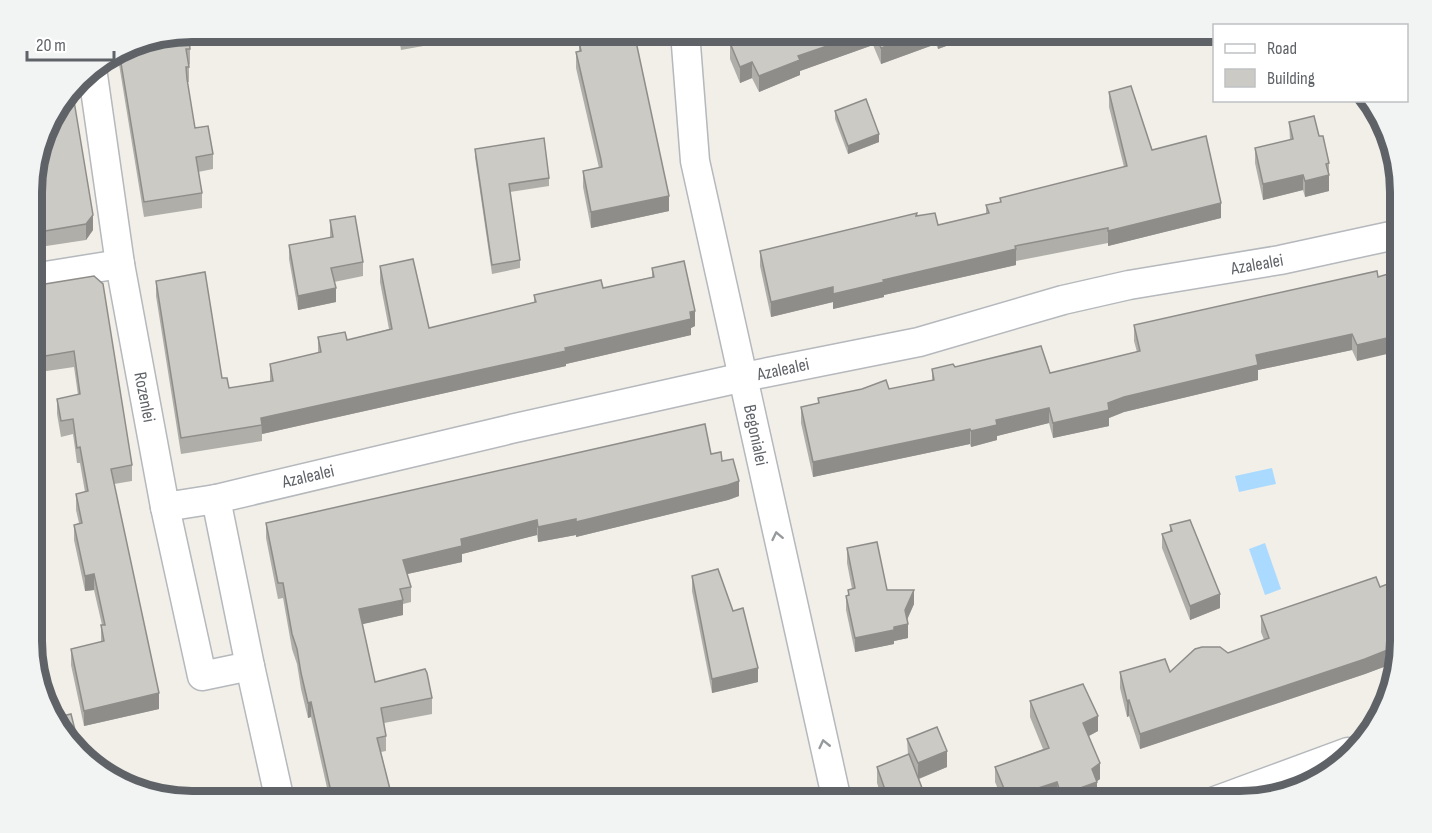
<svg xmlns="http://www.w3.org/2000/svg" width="1432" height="833" font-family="'Sofia Sans Condensed',sans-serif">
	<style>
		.water { fill: #aadaff }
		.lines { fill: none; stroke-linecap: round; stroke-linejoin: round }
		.street-casing { stroke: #b5b8bc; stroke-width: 31 }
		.street { stroke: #fff; stroke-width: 28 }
		.wall { fill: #afaea9 }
		.shaded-wall { fill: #8f8d8a }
		.building { fill: #cccac5; stroke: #8f8d8a; stroke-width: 1.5 }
		.oneway { stroke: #979a9d }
		.labels { text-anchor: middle; stroke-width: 6; stroke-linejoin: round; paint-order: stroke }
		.street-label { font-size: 18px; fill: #5f6368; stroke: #fff }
		.rim { fill: none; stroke: #5f6368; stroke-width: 8 }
	</style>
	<rect width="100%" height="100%" fill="#f1efe8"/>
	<g class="water">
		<path d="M1272 468 1276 484 1239 492 1235 476Z"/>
		<path d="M1265 543 1281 589 1265 595 1249 549Z"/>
	</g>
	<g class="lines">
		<g class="street-casing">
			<g id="street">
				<path d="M685 32 695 161 837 801"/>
				<path d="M92 68 120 264 165 507 202 676 250 666 216 499"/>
				<path d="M33 278 120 264"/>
				<path d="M165 507 216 499 511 429 744 377 919 342 1063 300 1129 285 1280 260 1400 234"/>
				<path d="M250 666 280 801"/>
				<path d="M1215 801 1348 752"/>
			</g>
		</g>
		<use href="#street" class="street"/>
	</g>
	<g class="wall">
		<path d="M398 32H428L429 45 401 50Z"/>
		<path d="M581 32H634L669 211 591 228 583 187V171L599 168 576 68V52H579V42L583 41Z"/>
		<path d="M730 32H1005L973 44 971 37 938 49 936 44 881 64 873 45 800 71V75L759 92 752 78 740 83 730 59Z"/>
		<path d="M131 44 190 49V64L189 65V82H187L195 128 213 154V169L198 172 202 193V208L144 217 117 52Z"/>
		<path d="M1109 92 1152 150 1221 218 1108 246V243L1016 261V265L884 295V297L833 309V302L771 317 760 266V251L917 216 938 225 986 214V205L1000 202V198L1124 167 1109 107Z"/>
		<path d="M835 111 879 142 848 154 835 119Z"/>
		<path d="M1289 122 1319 136 1329 163V191L1305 197 1303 190 1263 200 1255 163V148L1290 140Z"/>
		<path d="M475 149 549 178V186L510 192 520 260V268L492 274 475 157Z"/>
		<path d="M33 171 93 230 86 240 33 248Z"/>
		<path d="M330 220 363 262V276L334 282 336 302 298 310 289 259V245L330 238Z"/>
		<path d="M380 266 429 328 534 303V295L603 288 652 277V268L695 326 691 328V335L566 364V366L262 434V441L181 454 156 296V281L229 388 270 381V364L318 353V337L347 340 389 329 380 282Z"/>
		<path d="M1377 271 1357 361 1352 350 1258 370V380L1124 412 1109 418V426L1053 438 1049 423 997 436V440L971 447 970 444 813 477 801 423V407L818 403V398L889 389 932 380V369L955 367 1050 373 1137 352 1134 341V325Z"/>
		<path d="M94 276 132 465V481L114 484 159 709 84 726 71 665V649L101 642V625H102L94 590 85 591 74 540V525L79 523 76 510V494L85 492 80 463H77L73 434 61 437 57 414V399L78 395 74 367 33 373V286Z"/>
		<path d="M711 454 722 461 739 496 728 500 576 537V535L538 542 537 535 462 554V562L407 574 411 587V602L403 604V615L362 624 375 682 432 698V714L384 723 386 736V751L381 752 393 801H330L311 717 308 718 301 689 297 664 292 649 283 598 278 599 266 538V523Z"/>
		<path d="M1170 525 1220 608 1190 620 1162 548V534L1170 531Z"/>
		<path d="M847 548 887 590 914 604 907 620 908 638 894 641V644L855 652 846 610V596L848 595V590L852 589 847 563Z"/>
		<path d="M692 576 758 682 712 693 692 591Z"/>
		<path d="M1380 587 1400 651 1397 662 1365 674 1140 749 1129 716 1127 717 1120 688V672H1170L1228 653 1264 640 1261 632V616Z"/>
		<path d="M1030 701 1098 731 1089 736 1100 779 1097 781V797L1086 801H1058L1057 798 1046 801H1003L995 782V767L1043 749 1030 717Z"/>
		<path d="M907 739 947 767 919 779 927 801H883L877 783V767L908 755Z"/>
	</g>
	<g class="shaded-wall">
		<path d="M868 32H873V45L800 71V75L759 92V76L798 56Z"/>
		<path d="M927 32H936V44L881 64V48Z"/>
		<path d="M943 32H971V37L938 49V33Z"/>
		<path d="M973 32H1005L973 44Z"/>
		<path d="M752 62V78L740 83V67Z"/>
		<path d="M879 134V142L848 154V146Z"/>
		<path d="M1303 175V190L1263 200V184Z"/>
		<path d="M1329 175V191L1305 197V181Z"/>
		<path d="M669 196V211L591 228V212Z"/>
		<path d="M1221 203V218L1108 246V231Z"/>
		<path d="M93 215V230L86 240V224Z"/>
		<path d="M1016 249V265L884 295V297L833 309V294L883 280Z"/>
		<path d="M833 287V302L771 317V302Z"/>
		<path d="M336 288V302L298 310V296Z"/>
		<path d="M695 311V326L691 328V335L566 364V366L262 434 261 418 565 348Z"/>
		<path d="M1352 334V350L1258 370V380L1124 412 1109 418V426L1053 438V423L1124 397 1256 355Z"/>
		<path d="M1400 335V351L1357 361V345Z"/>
		<path d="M1049 408V423L997 436V440L971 447V431L996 420Z"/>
		<path d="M970 429V444L813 477V462Z"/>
		<path d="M739 481V496L728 500 576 537V522Z"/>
		<path d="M576 519V535L538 542V527Z"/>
		<path d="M537 520V535L462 554V562L403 575V560L461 539Z"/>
		<path d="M94 574V590L85 591V576Z"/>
		<path d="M914 590V604L905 624H908V638L894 641V644L855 652V638L894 627 905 610Z"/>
		<path d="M1220 594V608L1190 620V606Z"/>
		<path d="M403 600V615L359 625V609Z"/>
		<path d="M1400 645V651L1397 662 1365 674 1140 749V734Z"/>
		<path d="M758 668V682L712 693V679Z"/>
		<path d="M159 693V709L84 726V711Z"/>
		<path d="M1129 700V716L1127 717V701Z"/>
		<path d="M311 702V717L308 718V703Z"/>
		<path d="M1098 716V731L1083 739V723Z"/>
		<path d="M947 751V767L918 779V763Z"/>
		<path d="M1100 763V779L1096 782H1097V797L1086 801H1061V795Z"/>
		<path d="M1057 782V798L1046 801H1008V798Z"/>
	</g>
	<g class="building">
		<path d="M188 32 190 49H186L189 67H186L187 79 195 128 208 126 213 154 196 157 202 193 144 202 119 51 131 44Z"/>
		<path d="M399 32H428L429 36 401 41Z"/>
		<path d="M584 32H634L669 196 591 212 583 171 602 167 601 160 576 52 581 51 579 42 586 40Z"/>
		<path d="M732 32H868L798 56 800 60 759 76 752 62 740 67 730 43 735 41Z"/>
		<path d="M874 32H927L881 48Z"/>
		<path d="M1131 86 1152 150 1206 136 1221 203 1108 231V228L1015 246 1016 249 883 280 884 282 833 294V287L771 302 760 251 917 213 916 216 935 213 938 225 989 213 986 205 1001 202 1000 198 1127 166 1109 92Z"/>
		<path d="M72 89 93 215 86 224 33 233V171L48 121Z"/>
		<path d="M866 99 879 134 848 146 835 111Z"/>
		<path d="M1314 116 1319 136H1323L1329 163 1326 164 1329 175 1305 181 1303 175 1263 184 1255 148 1293 139 1289 122Z"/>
		<path d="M544 138 549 178 509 184 520 260 492 265 475 149Z"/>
		<path d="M355 216 363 262 331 268 336 288 298 296 289 245 333 237 330 220Z"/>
		<path d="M413 259 429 328 536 302 534 295 601 280 603 288 654 277 652 268 684 261 695 311 690 312 691 319 565 348 566 351 261 418 262 425 181 438 156 281 205 272 222 378H227L229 388 273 381 270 364 321 352 318 337 345 332 347 340 392 329 380 266Z"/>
		<path d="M1377 271 1378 277 1388 274 1400 335 1357 345 1352 334 1256 355 1258 365 1124 397 1108 403 1109 410 1053 423 1049 408 996 420 997 425 971 431 970 429 813 462 801 407 819 403 818 398 862 389 886 380 889 389 934 380 932 369 953 364 955 367 1041 346 1050 373 1140 351 1134 325Z"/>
		<path d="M94 276 103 284 132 465 111 469 159 693 84 711 71 649 104 641 101 625H105L94 574 85 576 74 525 82 523 76 494 88 491 80 447 77 448 73 419 61 421 57 399 80 394 74 351 33 358V286Z"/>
		<path d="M705 424 711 454 721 452 722 461 733 459 739 481 728 485 576 522V519L538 527 537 520 461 539 462 546 403 560 411 587 400 589 403 600 359 609 375 682 425 669 427 673 432 698 381 708 386 736 377 738 393 801H333L311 702 308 703 301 673 297 649 292 634 283 583H278L266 523Z"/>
		<path d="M1190 520 1220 594 1190 606 1162 534 1172 531 1170 525Z"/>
		<path d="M877 542 887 590H914L905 610 908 624 894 627V630L855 638 846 596 849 595 848 590 855 588 847 548Z"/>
		<path d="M718 569 733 611 743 608 758 668 712 679 692 576Z"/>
		<path d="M1376 577 1380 587 1400 579V645L1365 659 1140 734 1129 700 1127 701 1120 672 1165 659 1170 672 1195 649 1202 647H1220L1228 653 1269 638 1261 616Z"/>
		<path d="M1083 684 1098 716 1083 723 1100 763 1092 769 1097 782 1061 795 1057 782 1008 798 995 767 1049 748 1030 701Z"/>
		<path d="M71 714 79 746 76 747 58 730 54 718Z"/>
		<path d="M937 727 947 751 918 763 907 739Z"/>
		<path d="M909 754 927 801H889L877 767Z"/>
		<path d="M487 796 488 801H473Z"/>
	</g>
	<defs><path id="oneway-chevron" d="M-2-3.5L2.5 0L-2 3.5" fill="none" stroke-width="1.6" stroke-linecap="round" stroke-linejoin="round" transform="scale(1.5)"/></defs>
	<g class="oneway">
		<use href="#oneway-chevron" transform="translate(777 536) rotate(-102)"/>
		<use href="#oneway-chevron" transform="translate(824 744) rotate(-103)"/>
	</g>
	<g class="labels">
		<g class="street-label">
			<text transform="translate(1257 264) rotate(-10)" y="6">Azalealei</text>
			<text transform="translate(783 369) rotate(-12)" y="6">Azalealei</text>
			<text transform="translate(145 397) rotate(79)" y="6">Rozenlei</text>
			<text transform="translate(756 435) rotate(78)" y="6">Begonialei</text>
			<text transform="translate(308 476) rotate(-13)" y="6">Azalealei</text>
		</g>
	</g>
	<path d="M0 0H1432V833H0ZM192 42H1240A150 150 0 0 1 1390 192V641A150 150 0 0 1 1240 791H192A150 150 0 0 1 42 641V192A150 150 0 0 1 192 42Z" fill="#f2f3f3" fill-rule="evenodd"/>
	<path class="rim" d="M192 42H1240A150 150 0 0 1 1390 192V641A150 150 0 0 1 1240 791H192A150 150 0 0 1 42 641V192A150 150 0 0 1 192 42Z"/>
	<rect x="1213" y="24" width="195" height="78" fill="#ffffff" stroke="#bfc1c3" stroke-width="1.5"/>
	<rect x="1225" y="44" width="30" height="9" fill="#ffffff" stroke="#bfc1c3" stroke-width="1.5"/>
	<text x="1267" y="54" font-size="18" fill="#5f6368">Road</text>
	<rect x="1225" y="69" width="30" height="18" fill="#cccac5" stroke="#bfc1c3" stroke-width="1.5"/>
	<text x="1267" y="84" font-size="18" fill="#5f6368">Building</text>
	<path d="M27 51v9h87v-9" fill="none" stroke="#5f6368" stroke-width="3"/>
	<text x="36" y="51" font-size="18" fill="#5f6368" stroke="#ffffff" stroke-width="4.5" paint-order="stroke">20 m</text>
</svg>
